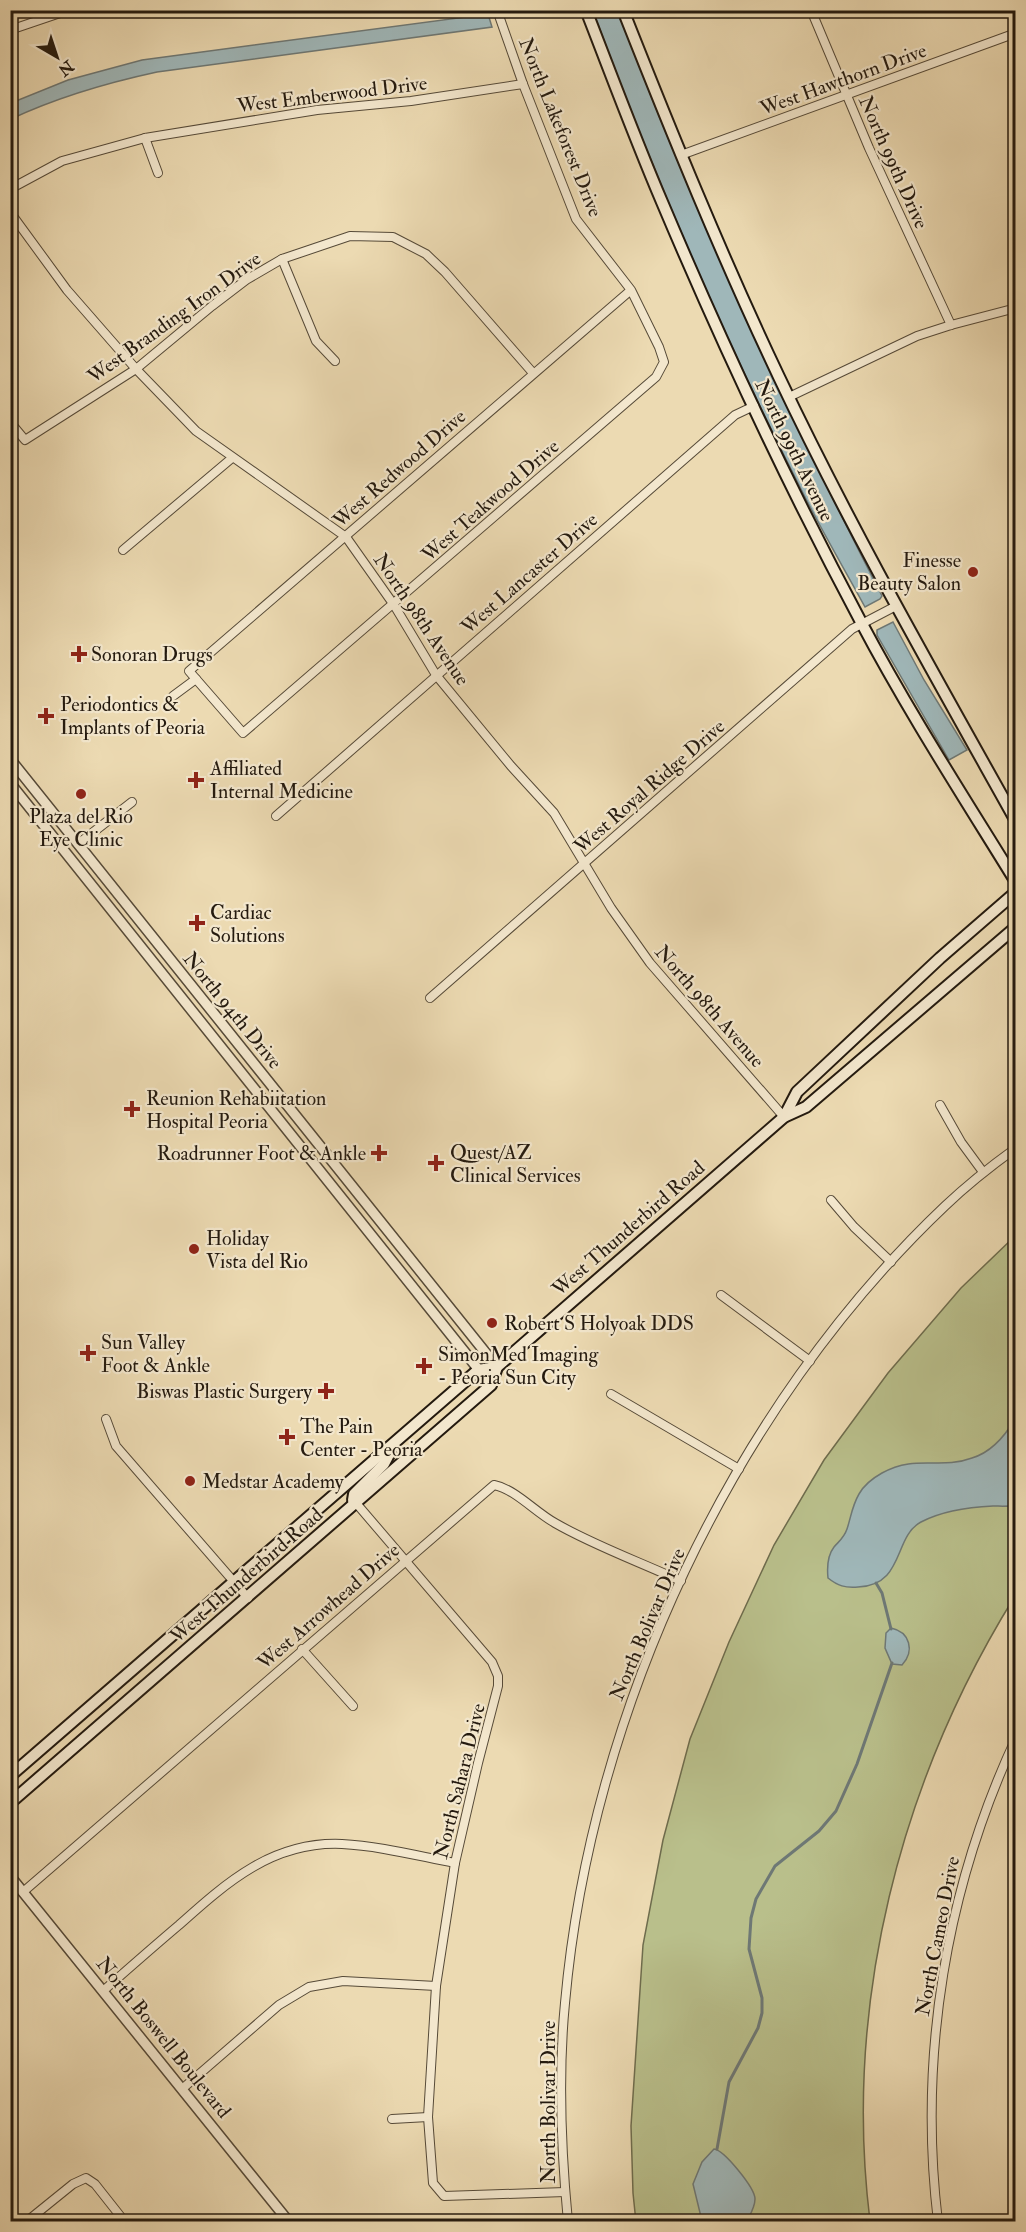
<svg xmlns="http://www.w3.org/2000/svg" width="1026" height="2232" font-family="'IM FELL Double Pica',serif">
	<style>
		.green { fill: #b9bf8b; stroke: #6e6c4d; stroke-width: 1.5 }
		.water { fill: #9fb7b9; stroke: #6e7875; stroke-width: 1.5 }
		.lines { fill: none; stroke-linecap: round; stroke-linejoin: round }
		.stream { stroke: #6e7875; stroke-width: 3 }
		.minor-casing { stroke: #564a38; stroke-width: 10 }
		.tertiary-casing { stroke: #564a38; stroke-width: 12 }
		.secondary-casing { stroke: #241a0f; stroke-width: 14 }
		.minor { stroke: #f3e7cd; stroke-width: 8 }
		.tertiary { stroke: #f3e7cd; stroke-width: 9 }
		.secondary { stroke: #f3e7cd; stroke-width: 10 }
		.poi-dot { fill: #8f2418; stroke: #f3e7cd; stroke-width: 2 }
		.labels { text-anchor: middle; stroke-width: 4.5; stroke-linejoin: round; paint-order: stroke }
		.street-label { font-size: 20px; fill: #241a0f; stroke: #f3e7cd }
		.poi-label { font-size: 20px; fill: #241a0f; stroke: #f3e7cd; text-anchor: start }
	</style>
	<rect width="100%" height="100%" fill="#ecdab2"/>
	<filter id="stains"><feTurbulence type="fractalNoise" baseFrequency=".00333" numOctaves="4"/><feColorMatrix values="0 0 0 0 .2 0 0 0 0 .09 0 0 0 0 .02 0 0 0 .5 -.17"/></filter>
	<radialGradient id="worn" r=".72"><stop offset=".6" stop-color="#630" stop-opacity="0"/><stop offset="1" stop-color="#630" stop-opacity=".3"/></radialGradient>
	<path class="green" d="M1015 1236V1596C900 1781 843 2004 870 2221L636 2222 633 2193 631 2126 643 1945 663 1840 690 1739 729 1642 774 1545 824 1460 888 1373 961 1288Z"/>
	<g class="water">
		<path d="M593 11H618C693 211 784 405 882 596L880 599 865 607C845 570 823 533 804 495 724 338 654 176 593 11Z"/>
		<path d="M488 14 492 27 157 72C106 83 58 97 11 119V103L68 80 142 60Z"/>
		<path d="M893 622 924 680 967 750 949 760 877 635V630Z"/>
		<path d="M1015 1419V1505C1008 1507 1000 1506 993 1506 970 1507 942 1511 921 1522 893 1537 905 1585 858 1587 845 1588 838 1586 828 1578 827 1568 827 1556 834 1547 839 1541 844 1538 847 1529 851 1517 852 1506 859 1494 864 1485 873 1478 882 1473 916 1454 940 1470 972 1458 992 1452 1005 1436 1015 1419Z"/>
		<path d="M891 1628C910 1632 915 1651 902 1665L892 1664 885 1648 886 1633Z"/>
		<path d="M714 2149C724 2150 755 2188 755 2199 755 2207 750 2215 747 2221H702L693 2184 702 2162Z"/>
	</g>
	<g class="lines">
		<g class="stream">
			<path d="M876 1583 882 1593 891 1629"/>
			<path d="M717 2149 729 2082 758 2028 762 2013V1998L749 1949 751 1918 756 1899 775 1866 819 1831 836 1811 857 1764 892 1663"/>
		</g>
		<g class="minor-casing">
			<g id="minor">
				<path d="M497 10 523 84 576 219 631 290 659 347 664 362 656 377 243 733 189 671 631 290"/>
				<path d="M811 10 869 148 951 325"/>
				<path d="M10 30 69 10"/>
				<path d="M145 138 158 173"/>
				<path d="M681 155 1016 33"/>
				<path d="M10 189 62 161 145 138 317 110 411 101 523 84"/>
				<path d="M10 212 67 290 136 369 196 431 346 537 394 605 436 675 511 766 554 813 611 908 650 963 784 1117"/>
				<path d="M282 259 316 341 335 361"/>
				<path d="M789 397 917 336 951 325 1016 308"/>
				<path d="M10 422 25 440 136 369 212 306 246 280 282 259 350 236 393 237 426 254 445 272 533 373"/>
				<path d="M123 550 232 458"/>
				<path d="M173 696 196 679"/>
				<path d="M276 816 735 415 754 406"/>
				<path d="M78 844 132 802"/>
				<path d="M430 998 852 629 896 606"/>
				<path d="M940 1105 961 1142 983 1172"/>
				<path d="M831 1200 854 1227 891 1262"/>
				<path d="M721 1295 810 1361"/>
				<path d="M611 1394 739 1469"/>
				<path d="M106 1419 116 1446 248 1598"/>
				<path d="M356 1503 492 1662 498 1676V1686L478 1763 455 1863 436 1986 428 2117 433 2183 444 2196 565 2192"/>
				<path d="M302 1649 353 1706"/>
				<path d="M23 1892 494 1485C515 1489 535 1512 555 1523 593 1545 640 1562 681 1581"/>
				<path d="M103 1991C128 1969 153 1947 179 1925 227 1882 273 1841 342 1844 380 1846 418 1856 455 1863"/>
				<path d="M10 2085V2087"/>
				<path d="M182 2089 279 2005 309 1987 343 1981 436 1986"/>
				<path d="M392 2119 428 2117"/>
				<path d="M26 2222 73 2184 86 2178 95 2184 125 2222"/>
				<path d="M568 2222C561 2149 558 2075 565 2003 591 1711 732 1408 945 1206 967 1185 991 1166 1016 1148"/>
				<path d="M938 2222C918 2056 946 1888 1016 1738"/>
			</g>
		</g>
		<g class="tertiary-casing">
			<g id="tertiary">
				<path d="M10 759 497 1367"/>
				<path d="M10 783 491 1385"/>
				<path d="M10 1876 289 2222"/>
			</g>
		</g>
		<g class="secondary-casing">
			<g id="secondary">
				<path d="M586 10C611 74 635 139 662 202 722 344 788 485 861 622 908 711 963 796 1016 882"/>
				<path d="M623 10C672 134 722 257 779 377 851 529 934 674 1016 821"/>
				<path d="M784 1117 797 1092 940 958 1016 892"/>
				<path d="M356 1503 353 1500 354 1494 384 1464 392 1449"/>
				<path d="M10 1776 470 1377 478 1370 497 1367"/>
				<path d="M10 1803 491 1385 497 1367 784 1117 806 1107 1016 927"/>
			</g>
		</g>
		<use href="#minor" class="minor"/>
		<use href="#tertiary" class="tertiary"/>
		<use href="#secondary" class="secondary"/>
	</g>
	<g class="poi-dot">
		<circle cx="973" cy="572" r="6"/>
		<path d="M76 645h6v6h6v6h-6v6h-6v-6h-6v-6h6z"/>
		<path d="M43 707h6v6h6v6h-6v6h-6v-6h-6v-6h6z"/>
		<path d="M193 771h6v6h6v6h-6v6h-6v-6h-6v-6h6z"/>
		<circle cx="81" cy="794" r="6"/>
		<path d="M194 914h6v6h6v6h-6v6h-6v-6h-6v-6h6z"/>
		<path d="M129 1100h6v6h6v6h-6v6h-6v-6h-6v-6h6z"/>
		<path d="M376 1144h6v6h6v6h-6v6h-6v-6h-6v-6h6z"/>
		<path d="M433 1154h6v6h6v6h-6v6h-6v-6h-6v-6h6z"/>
		<circle cx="194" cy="1249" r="6"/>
		<circle cx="492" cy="1323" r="6"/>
		<path d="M85 1344h6v6h6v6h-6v6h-6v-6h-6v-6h6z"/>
		<path d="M421 1357h6v6h6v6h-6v6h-6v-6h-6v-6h6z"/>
		<path d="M323 1382h6v6h6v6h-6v6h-6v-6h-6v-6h6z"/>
		<path d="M284 1428h6v6h6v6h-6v6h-6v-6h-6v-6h6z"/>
		<circle cx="190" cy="1481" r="6"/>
	</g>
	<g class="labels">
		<g class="street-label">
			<text transform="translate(843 79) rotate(-20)" y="7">West Hawthorn Drive</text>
			<text transform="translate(332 94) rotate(-7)" y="7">West Emberwood Drive</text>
			<text transform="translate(561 127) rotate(68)" y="7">North Lakeforest Drive</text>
			<text transform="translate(894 162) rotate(66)" y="7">North 99th Drive</text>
			<text transform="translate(174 317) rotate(-36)" y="7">West Branding Iron Drive</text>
			<text transform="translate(795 450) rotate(64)" y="7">North 99th Avenue</text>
			<text transform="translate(399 468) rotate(-41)" y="7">West Redwood Drive</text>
			<text transform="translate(490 500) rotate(-41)" y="7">West Teakwood Drive</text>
			<text transform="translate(529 573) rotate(-41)" y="7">West Lancaster Drive</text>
			<text transform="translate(422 619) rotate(56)" y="7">North 98th Avenue</text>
			<text transform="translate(649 786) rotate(-41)" y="7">West Royal Ridge Drive</text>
			<text transform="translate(710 1006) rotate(49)" y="7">North 98th Avenue</text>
			<text transform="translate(233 1010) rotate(51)" y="7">North 94th Drive</text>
			<text transform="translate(628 1228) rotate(-41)" y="7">West Thunderbird Road</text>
			<text transform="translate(246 1575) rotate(-41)" y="7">West Thunderbird Road</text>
			<text transform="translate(328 1606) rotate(-41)" y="7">West Arrowhead Drive</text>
			<text transform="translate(647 1624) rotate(-67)" y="7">North Bolivar Drive</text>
			<text transform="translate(459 1781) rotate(-76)" y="7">North Sahara Drive</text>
			<text transform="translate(937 1936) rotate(-79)" y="7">North Cameo Drive</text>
			<text transform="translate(164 2037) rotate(51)" y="7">North Boswell Boulevard</text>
			<text transform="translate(548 2102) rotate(-90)" y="7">North Bolivar Drive</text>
		</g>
		<g class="poi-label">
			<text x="961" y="567" text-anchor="end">Finesse<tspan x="961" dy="23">Beauty Salon</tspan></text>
			<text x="91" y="661">Sonoran Drugs</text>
			<text x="60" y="711">Periodontics &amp;<tspan x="60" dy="23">Implants of Peoria</tspan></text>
			<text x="210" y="775">Affiliated<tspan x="210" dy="23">Internal Medicine</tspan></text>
			<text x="81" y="823" text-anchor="middle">Plaza del Rio<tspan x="81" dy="23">Eye Clinic</tspan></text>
			<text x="210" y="919">Cardiac<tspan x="210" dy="23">Solutions</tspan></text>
			<text x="146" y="1105">Reunion Rehabiitation<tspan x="146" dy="23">Hospital Peoria</tspan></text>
			<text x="450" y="1159">Quest/AZ<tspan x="450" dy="23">Clinical Services</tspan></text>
			<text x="366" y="1160" text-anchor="end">Roadrunner Foot &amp; Ankle</text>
			<text x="206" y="1245">Holiday<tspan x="206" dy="23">Vista del Rio</tspan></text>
			<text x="504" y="1330">Robert S Holyoak DDS</text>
			<text x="101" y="1349">Sun Valley<tspan x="101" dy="23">Foot &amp; Ankle</tspan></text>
			<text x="438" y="1361">SimonMed Imaging<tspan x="438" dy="23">- Peoria Sun City</tspan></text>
			<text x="312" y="1398" text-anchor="end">Biswas Plastic Surgery</text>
			<text x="300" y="1433">The Pain<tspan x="300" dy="23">Center - Peoria</tspan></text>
			<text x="202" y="1488">Medstar Academy</text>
		</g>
	</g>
	<rect width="1026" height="2232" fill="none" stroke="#ecdab2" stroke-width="36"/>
	<rect x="12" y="12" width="1002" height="2208" fill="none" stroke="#241a0f" stroke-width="3"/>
	<rect x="18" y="18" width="990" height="2196" fill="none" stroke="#241a0f" stroke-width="1.5"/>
	<g transform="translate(57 57) rotate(141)" stroke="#f3e7cd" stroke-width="4.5" paint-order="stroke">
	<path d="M0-4.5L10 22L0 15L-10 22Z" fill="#241a0f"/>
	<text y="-9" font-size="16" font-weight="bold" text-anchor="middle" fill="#241a0f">N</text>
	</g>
	<rect width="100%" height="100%" filter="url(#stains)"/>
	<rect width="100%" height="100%" fill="url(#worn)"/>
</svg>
